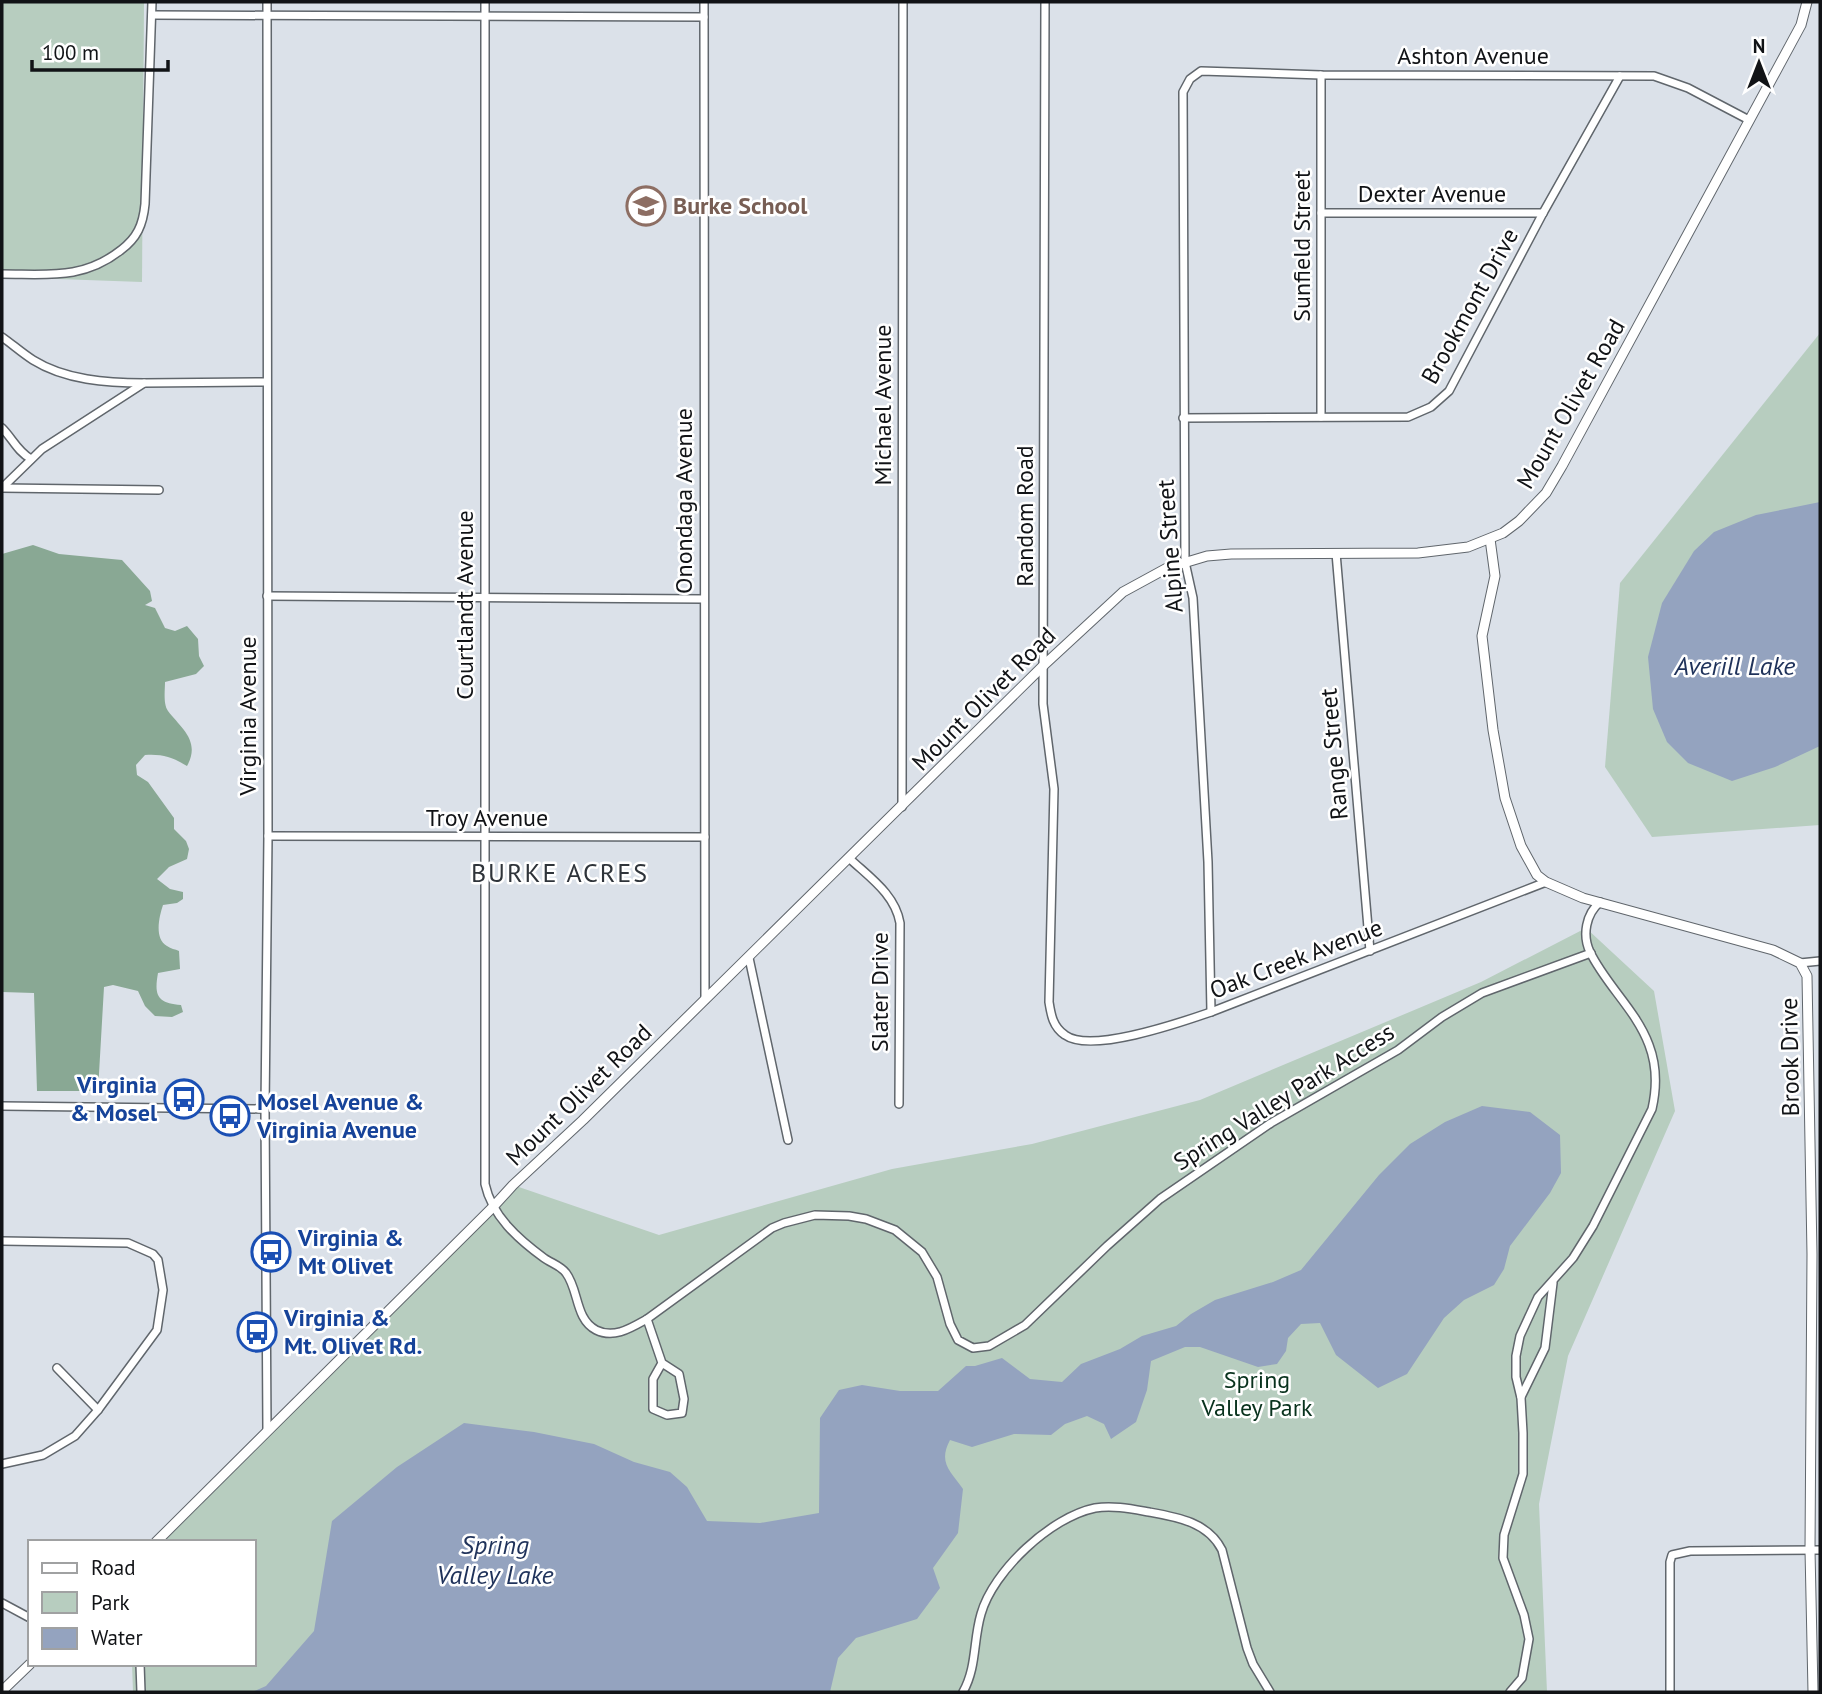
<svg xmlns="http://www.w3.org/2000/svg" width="1822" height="1694" font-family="'PT Sans',sans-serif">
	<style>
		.green { fill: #b7cdbf }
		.forest { fill: #89a894 }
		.water { fill: #94a3bf }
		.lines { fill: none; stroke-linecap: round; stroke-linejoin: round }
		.minor-casing { stroke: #60666c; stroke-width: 10 }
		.tertiary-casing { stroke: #60666c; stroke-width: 11 }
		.minor { stroke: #fff; stroke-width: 7 }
		.tertiary { stroke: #fff; stroke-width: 9 }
		.labels { text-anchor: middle; stroke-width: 5; stroke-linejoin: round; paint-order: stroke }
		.street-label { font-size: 24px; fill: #111316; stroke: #fff }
		.education-label { font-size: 24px; font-weight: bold; fill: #785e54; stroke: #fff; text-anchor: start }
		.transit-label { font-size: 24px; font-weight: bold; fill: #164399; stroke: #fff; text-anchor: start }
		.park-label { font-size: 24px; fill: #08321d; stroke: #fff }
		.water-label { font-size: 26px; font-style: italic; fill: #1f325a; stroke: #fff }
		.neighbourhood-label { font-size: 26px; letter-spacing: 2px; fill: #2f343a; stroke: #fff }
	</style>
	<rect width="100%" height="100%" fill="#dbe1e9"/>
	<g class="green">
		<path d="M2 2H144L142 282 2 277Z"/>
		<path d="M1820 333V825L1652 837 1605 767 1620 583Z"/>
		<path d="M1586 928 1654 991 1675 1111 1568 1356 1539 1504 1547 1692H133L132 1664H254V1542H156L513 1185 659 1235 892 1169 1032 1144 1200 1100 1481 982Z"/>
	</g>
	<path class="forest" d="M33 545 59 554 122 560 150 591 152 601 145 605 155 608 165 628 175 631 187 626 198 639 199 656 204 666 196 674 165 682C165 690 163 704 168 711 181 728 201 741 187 766 172 757 163 754 145 755L136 765 137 775 148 782 174 818V829L186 841 189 849 187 859 169 867 157 879 170 889 183 892V899L177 903 163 905C159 917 154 939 167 946 171 949 175 949 179 951L180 969 158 973C154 995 157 1003 181 1005L183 1012 172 1017 155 1016 145 1006 138 991 113 985 104 987 98 1091H37L34 993 2 992V554Z"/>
	<g class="water">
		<path d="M1820 502V746L1775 767 1732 781 1688 763 1667 742 1653 709 1648 657 1662 603 1694 551 1714 532 1756 515Z"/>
		<path d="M1482 1106 1530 1112 1560 1135 1561 1173 1550 1193 1510 1246 1504 1269 1494 1285 1464 1300 1444 1318 1407 1374 1378 1388 1336 1355 1320 1323 1301 1324 1288 1338 1286 1351 1277 1364 1258 1367 1200 1347H1185L1151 1361 1147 1390 1136 1422 1111 1439 1104 1424 1087 1416 1065 1424 1051 1435 1014 1434 972 1447 950 1440C938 1463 950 1470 963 1489L958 1533 933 1568 940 1588 917 1619 856 1638 838 1658 830 1692H252L266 1686 314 1631 332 1521 397 1467 464 1423 534 1432 594 1444 634 1462 670 1472 687 1487 707 1521 760 1523 819 1513 820 1418 839 1390 862 1385 900 1391H938L966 1366H975L1002 1358 1030 1379 1062 1382 1081 1364 1120 1349 1142 1336 1176 1326 1191 1314 1215 1300 1273 1282 1301 1270 1379 1175 1410 1144 1445 1122Z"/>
	</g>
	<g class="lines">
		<g class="minor-casing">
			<g id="minor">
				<path d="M267 2 268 836 265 1109 267 1431"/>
				<path d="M485 2V1184C492 1216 518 1239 544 1258 551 1263 561 1266 566 1273 579 1290 575 1319 596 1330 614 1339 631 1328 647 1319L772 1228 784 1223 815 1215 849 1216 866 1219 895 1230 922 1252 937 1277 950 1324 958 1340 973 1348 989 1346 1025 1325 1107 1246 1160 1199 1271 1123 1398 1050 1442 1017 1482 993 1591 953"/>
				<path d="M704 2 705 1000"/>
				<path d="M1045 2 1043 704 1054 789 1049 1002C1051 1015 1053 1027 1065 1035 1091 1054 1182 1022 1211 1012L1546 882"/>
				<path d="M152 15 704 17"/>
				<path d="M1321 75V417"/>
				<path d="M1321 213H1543"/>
				<path d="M2 274C48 274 83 280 121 250 137 238 143 225 145 204L152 2"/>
				<path d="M2 337C12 344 22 353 33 360 65 380 107 383 144 383"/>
				<path d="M1183 418 1408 417 1431 407 1449 391 1543 213 1620 76"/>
				<path d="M2 428C13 439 17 451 31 459"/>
				<path d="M2 488 42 449 144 383 266 382"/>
				<path d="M2 488 159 490"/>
				<path d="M1336 553 1370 951"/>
				<path d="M267 596 704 599"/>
				<path d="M902 807 903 2"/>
				<path d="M268 836 705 837"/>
				<path d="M849 858C869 877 895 894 900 923L899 1104"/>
				<path d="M749 958 788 1140"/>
				<path d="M1800 963 1820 961"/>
				<path d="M1211 1012 1208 862 1193 598 1185 562 1183 92 1190 79 1201 71 1321 75 1654 76 1688 88 1749 120"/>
				<path d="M2 1106 265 1109"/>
				<path d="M2 1241 128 1243 153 1254 158 1260 163 1290 157 1330 98 1410 75 1436 43 1455 2 1464"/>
				<path d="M647 1319 662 1363 679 1374 684 1399 682 1413 667 1415 653 1409V1379L662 1363"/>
				<path d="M57 1368 98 1410"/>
				<path d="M1521 1397 1545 1348 1553 1283"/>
				<path d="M2 1603 30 1618"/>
				<path d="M140 1664 141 1692"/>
				<path d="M963 1692C977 1667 973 1641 981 1614 993 1571 1051 1517 1095 1508 1113 1505 1132 1509 1149 1512 1177 1517 1208 1522 1222 1550L1247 1648 1253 1664 1270 1692"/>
				<path d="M1510 1692 1522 1678 1529 1639 1524 1615 1503 1558 1504 1535 1523 1474V1433L1521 1398 1516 1377V1356L1520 1336 1538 1297 1573 1258 1593 1226 1652 1109C1657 1087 1657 1066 1649 1045 1636 1010 1606 985 1590 952 1582 935 1586 914 1600 902"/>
				<path d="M1670 1692V1562L1672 1555 1690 1551 1820 1550"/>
			</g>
		</g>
		<g class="tertiary-casing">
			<g id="tertiary">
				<path d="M1490 539 1495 576 1482 636 1493 730 1505 798 1521 846 1537 875 1546 882 1583 898 1773 950 1800 963 1807 976 1812 1254 1810 1550 1813 1692"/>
				<path d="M156 1542 492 1208 513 1185 583 1120 1044 665 1123 592 1167 568 1207 556 1231 554 1418 553 1468 547 1503 533 1519 521 1546 493 1562 466 1801 25 1807 2"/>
				<path d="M2 1691 30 1664"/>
			</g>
		</g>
		<use href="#minor" class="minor"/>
		<use href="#tertiary" class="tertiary"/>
	</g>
	<defs>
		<g id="school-ring" transform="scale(2.0125)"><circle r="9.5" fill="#fff" stroke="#8d6e63" stroke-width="1.5"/><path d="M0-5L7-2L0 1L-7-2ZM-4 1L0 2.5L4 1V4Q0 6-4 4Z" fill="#8d6e63"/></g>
		<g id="bus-ring" transform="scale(2.0125)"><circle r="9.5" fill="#fff" stroke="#1a4fb4" stroke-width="1.5"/><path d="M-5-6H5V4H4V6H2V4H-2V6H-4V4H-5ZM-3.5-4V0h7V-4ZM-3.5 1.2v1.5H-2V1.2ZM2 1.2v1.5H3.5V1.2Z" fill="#1a4fb4"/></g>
	</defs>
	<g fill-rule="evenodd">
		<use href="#school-ring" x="646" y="206"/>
		<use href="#bus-ring" x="184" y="1099"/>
		<use href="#bus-ring" x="230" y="1116"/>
		<use href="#bus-ring" x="271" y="1252"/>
		<use href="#bus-ring" x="257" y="1332"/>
	</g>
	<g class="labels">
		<g class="street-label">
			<text x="1473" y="64">Ashton Avenue</text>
			<text x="1432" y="202">Dexter Avenue</text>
			<text transform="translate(1302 246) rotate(-90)" y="8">Sunfield Street</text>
			<text transform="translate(1470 306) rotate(-61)" y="8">Brookmont Drive</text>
			<text transform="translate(1571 404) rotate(-60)" y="8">Mount Olivet Road</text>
			<text transform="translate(883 405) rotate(-90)" y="8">Michael Avenue</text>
			<text transform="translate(684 501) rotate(-90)" y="8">Onondaga Avenue</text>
			<text transform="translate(1025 516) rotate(-90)" y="8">Random Road</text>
			<text transform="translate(1170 546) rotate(-94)" y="8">Alpine Street</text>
			<text transform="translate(465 605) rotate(-90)" y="8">Courtlandt Avenue</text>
			<text transform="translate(984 699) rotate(-45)" y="8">Mount Olivet Road</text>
			<text transform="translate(248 716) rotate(-90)" y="8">Virginia Avenue</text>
			<text transform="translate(1334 754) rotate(-95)" y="8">Range Street</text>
			<text x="487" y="826">Troy Avenue</text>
			<text transform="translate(1296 959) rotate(-21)" y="8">Oak Creek Avenue</text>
			<text transform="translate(880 992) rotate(-90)" y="8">Slater Drive</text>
			<text transform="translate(1790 1057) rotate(-91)" y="8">Brook Drive</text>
			<text transform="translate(579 1095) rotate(-44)" y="8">Mount Olivet Road</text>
			<text transform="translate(1284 1097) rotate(-32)" y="8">Spring Valley Park Access</text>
		</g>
		<g class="education-label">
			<text x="673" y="214">Burke School</text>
		</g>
		<g class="transit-label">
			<text x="157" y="1093" text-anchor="end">Virginia<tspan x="157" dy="28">&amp; Mosel</tspan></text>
			<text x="257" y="1110">Mosel Avenue &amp;<tspan x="257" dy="28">Virginia Avenue</tspan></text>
			<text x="298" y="1246">Virginia &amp;<tspan x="298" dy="28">Mt Olivet</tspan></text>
			<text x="284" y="1326">Virginia &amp;<tspan x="284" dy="28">Mt. Olivet Rd.</tspan></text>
		</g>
		<g class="park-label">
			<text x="1257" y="1388">Spring<tspan x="1257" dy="28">Valley Park</tspan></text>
		</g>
		<g class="water-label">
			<text x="1735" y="675">Averill Lake</text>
			<text x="495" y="1554">Spring<tspan x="495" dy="30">Valley Lake</tspan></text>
		</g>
		<g class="neighbourhood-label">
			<text x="560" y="882">BURKE ACRES</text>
		</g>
	</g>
	<rect width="1822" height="1694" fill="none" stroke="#111316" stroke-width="7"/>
	<rect x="28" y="1540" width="228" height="126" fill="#ffffff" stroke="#a0a1a2" stroke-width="2"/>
	<rect x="42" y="1563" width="35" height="10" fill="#ffffff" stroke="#a0a1a2" stroke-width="2"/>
	<text x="91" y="1575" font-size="21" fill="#111316">Road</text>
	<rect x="42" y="1592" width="35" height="21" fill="#b7cdbf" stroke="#a0a1a2" stroke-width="2"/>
	<text x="91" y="1610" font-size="21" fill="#111316">Park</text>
	<rect x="42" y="1628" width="35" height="21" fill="#94a3bf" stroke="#a0a1a2" stroke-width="2"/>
	<text x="91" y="1645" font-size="21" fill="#111316">Water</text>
	<g transform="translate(1759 63)" stroke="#ffffff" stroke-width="5" paint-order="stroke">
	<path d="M0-5L12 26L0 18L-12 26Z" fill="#111316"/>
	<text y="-10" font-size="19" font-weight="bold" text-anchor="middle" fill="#111316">N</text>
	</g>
	<path d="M32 60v10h136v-10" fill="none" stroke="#111316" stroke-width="3.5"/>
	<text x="42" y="60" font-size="21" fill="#111316" stroke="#ffffff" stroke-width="5" paint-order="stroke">100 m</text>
</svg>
